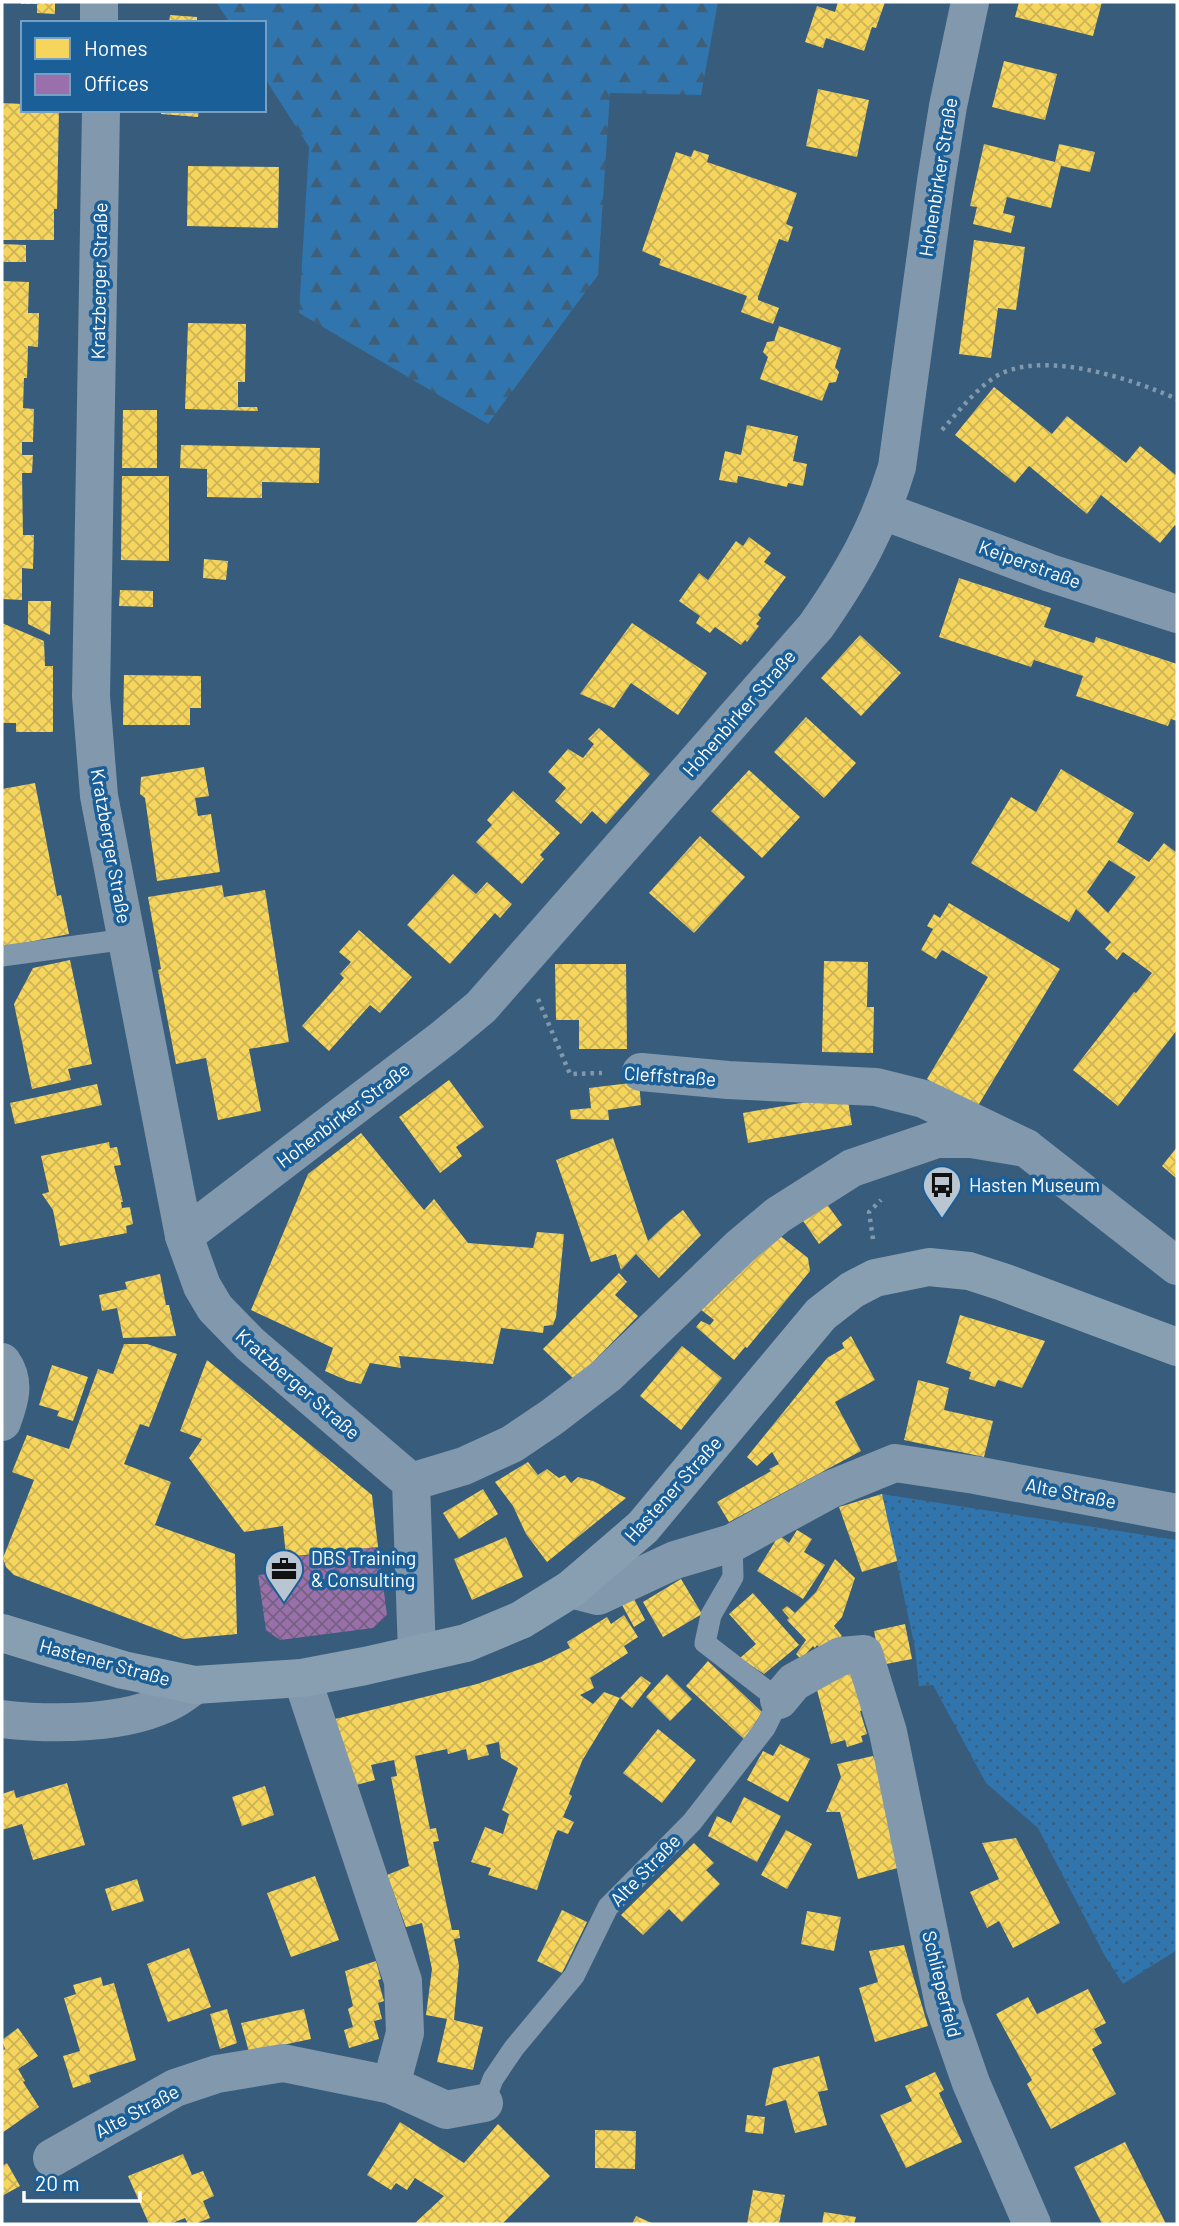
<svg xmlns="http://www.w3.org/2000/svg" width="1179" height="2226" font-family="Barlow,sans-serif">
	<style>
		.grass { fill: url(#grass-dots) }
		.forest { fill: url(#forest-firs) }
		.homes { fill: url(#homes-cross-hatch); fill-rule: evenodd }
		.offices { fill: url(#offices-cross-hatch) }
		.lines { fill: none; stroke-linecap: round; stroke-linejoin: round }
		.path { stroke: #8198ad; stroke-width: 4.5; stroke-dasharray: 3.5 5; stroke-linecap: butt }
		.service { stroke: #8198ad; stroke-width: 21 }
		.minor { stroke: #8198ad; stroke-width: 38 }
		.secondary { stroke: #889fb1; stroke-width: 38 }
		.labels { text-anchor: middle; stroke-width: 7; stroke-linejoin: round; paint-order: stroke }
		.street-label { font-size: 19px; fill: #fff; stroke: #1b5f98 }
		.poi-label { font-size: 19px; fill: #fff; stroke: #1b5f98; text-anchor: start }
	</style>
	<defs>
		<pattern id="grass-dots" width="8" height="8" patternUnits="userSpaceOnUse" patternTransform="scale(1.75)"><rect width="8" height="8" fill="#3075ad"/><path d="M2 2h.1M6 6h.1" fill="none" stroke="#3f5e78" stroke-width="1.8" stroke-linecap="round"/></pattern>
		<pattern id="forest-firs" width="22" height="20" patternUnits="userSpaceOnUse" patternTransform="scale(1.75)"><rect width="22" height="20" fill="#3075ad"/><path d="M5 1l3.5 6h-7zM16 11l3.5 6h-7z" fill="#3f5e78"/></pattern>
		<pattern id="homes-cross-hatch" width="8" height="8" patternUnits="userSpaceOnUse" patternTransform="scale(1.75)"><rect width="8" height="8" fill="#f6d55c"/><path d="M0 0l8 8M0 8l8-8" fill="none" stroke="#ccb358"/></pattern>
		<pattern id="offices-cross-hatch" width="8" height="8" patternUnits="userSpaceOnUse" patternTransform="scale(1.75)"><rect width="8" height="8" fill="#9970ab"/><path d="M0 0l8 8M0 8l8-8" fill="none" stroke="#766080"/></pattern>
	</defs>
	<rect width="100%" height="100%" fill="#385c7b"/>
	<path class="grass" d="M882 1494 1177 1540V1950L1123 1984 1105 1956 1038 1828 986 1783 933 1685 919 1686 915 1648Z"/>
	<path class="forest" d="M216 2H718L701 95 610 93 598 275 488 424 299 313 309 147 264 77V23H230Z"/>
	<g class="homes">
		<path d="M21 2H55V14L37 13V4H21Z"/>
		<path d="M838 2H885L876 28 872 27 864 51 826 38 823 48 805 42 817 6 835 12Z"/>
		<path d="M1019 2H1102L1093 36 1015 17Z"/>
		<path d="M170 15 197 17V23H169Z"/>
		<path d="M1004 61 1057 74 1045 120 992 107Z"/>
		<path d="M818 89 869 100 857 157 806 146Z"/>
		<path d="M2 103 23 104V110H59L57 209H54V240H2Z"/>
		<path d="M161 110H199L198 117 161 114Z"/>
		<path d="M984 144 1055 162 1059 144 1095 152 1090 172 1061 166 1051 208 1007 197 1003 213 1015 216 1011 233 973 224 977 207 970 206Z"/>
		<path d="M694 150 709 155 707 162 797 193 786 224 793 227 788 242 779 239 758 297V300L779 308 773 324 741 312 747 296 659 265 661 259 642 251 676 152 691 157Z"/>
		<path d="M188 166 279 167 278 228 187 226Z"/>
		<path d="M974 240 1025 247 1016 310 998 308 991 358 959 354Z"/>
		<path d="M2 244 26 245V262H2Z"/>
		<path d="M2 281 29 282 28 313H39L38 347 28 346 27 378H24L23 408 34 409 33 442H22V455H33L32 473H22L23 535H34L33 569 22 568V600L2 599Z"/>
		<path d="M188 323 246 324 245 382H238V407H257L258 411 185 409Z"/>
		<path d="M779 326 841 348 835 367 839 372 836 382 829 383 822 401 760 379 768 357 763 352 767 342 774 341Z"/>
		<path d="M994 387 1052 434 1067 416 1126 463 1140 446 1177 476V527L1175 525 1160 543 1101 495 1087 514 1029 466 1015 483 955 435Z"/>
		<path d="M123 410H157V468H122Z"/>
		<path d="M747 425 798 436 793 461 807 464 803 486 788 483 787 487 738 476 737 483 719 480 725 451 741 455Z"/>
		<path d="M181 445 320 448 319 483 262 482V498L207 497V469L180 468Z"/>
		<path d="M122 476H169V561L121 560Z"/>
		<path d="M749 537 771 553 764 562 786 577 758 615 761 618 756 624 759 626 747 642 745 640 741 645 715 627 710 633 696 623 700 616 679 601 699 573 708 580 736 541 743 546Z"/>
		<path d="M204 559 228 561 226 580 203 578Z"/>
		<path d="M959 578 1051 608 1044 627 1094 643 1096 637 1177 664V721L1171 719 1168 726 1076 696 1083 676 1034 660 1031 667 939 637Z"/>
		<path d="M120 590 153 591V607L119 606Z"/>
		<path d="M28 601H51L50 635 28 624Z"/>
		<path d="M2 623 44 641 45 666H53V732H16V723H2Z"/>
		<path d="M632 623 707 673 678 715 631 683 614 708 580 694Z"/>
		<path d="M860 635 901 673 861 716 821 678Z"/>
		<path d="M124 675 201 676V708H190V725H123Z"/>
		<path d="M806 717 856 763 824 798 774 752Z"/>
		<path d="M599 728 650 774 606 824 592 811 581 824 555 801 566 788 548 772 568 749 583 758 594 744 588 739Z"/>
		<path d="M204 767 209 796 195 798 198 816 211 814 220 872 157 881 145 798 140 794 141 777Z"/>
		<path d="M1061 769 1134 813 1117 842 1149 862 1164 843 1177 853V1030L1118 1106 1073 1070 1134 992 1136 993 1152 973 1123 952 1117 960 1105 949 1111 942 1076 909 1069 922 971 863 1011 797 1036 812ZM1109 860 1136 877 1108 913 1087 892Z"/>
		<path d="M749 770 800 817 762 858 711 811Z"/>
		<path d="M35 783 57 896 61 895 69 934 4 947 2 935V789Z"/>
		<path d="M513 791 560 833 540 855 544 859 522 884 476 842 492 825 487 820Z"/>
		<path d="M700 836 745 877 694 933 649 893Z"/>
		<path d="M453 874 476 894 487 882 512 904 500 918 495 913 450 964 407 925Z"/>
		<path d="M222 885 224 897 265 890 289 1042 249 1049 261 1111 218 1120 206 1058 176 1064 158 970 161 969 148 897Z"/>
		<path d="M949 903 1060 969 976 1109 927 1079 988 977 942 950 936 959 921 950 933 929 927 926 934 914 940 918Z"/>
		<path d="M359 930 412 977 380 1013 370 1005 329 1051 302 1026 344 978 340 974 351 962 339 952Z"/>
		<path d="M70 960 92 1064 68 1069 71 1080 32 1089 14 1004 33 968Z"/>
		<path d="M824 961 868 962 867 1007H874L873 1053 822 1052Z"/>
		<path d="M555 964H626L627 1049H579V1020H556Z"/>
		<path d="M449 1080 484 1127 456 1147 462 1156 440 1173 399 1117Z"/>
		<path d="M639 1082 641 1105 608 1110 609 1120 571 1119 570 1110 591 1108 589 1088Z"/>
		<path d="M97 1084 102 1105 15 1124 10 1103Z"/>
		<path d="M847 1095 852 1125 748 1143 743 1113Z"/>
		<path d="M361 1133 424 1210 434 1199 468 1243 533 1248 537 1232 564 1234 556 1317 553 1325 544 1326 543 1333 501 1328 493 1364 399 1356 401 1368 370 1363 361 1384 348 1381 325 1371 333 1348 251 1310 308 1174Z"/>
		<path d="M613 1138 648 1241 669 1221 683 1210 701 1235 659 1278 636 1254 621 1270 616 1254 591 1262 556 1160Z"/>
		<path d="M109 1142 110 1148 117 1147 121 1165 114 1166 123 1202H121L122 1208 130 1207 133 1224 126 1226 127 1233 60 1246 53 1210 42 1194 49 1192 41 1156Z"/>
		<path d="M1177 1147V1179L1162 1166Z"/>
		<path d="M824 1200 842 1225 819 1244 801 1218Z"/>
		<path d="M779 1235 808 1258 810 1271 747 1348 745 1347 734 1360 696 1327 701 1321 710 1325 714 1320 700 1309Z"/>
		<path d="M619 1273 627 1282 615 1295 638 1316 594 1361 578 1383 543 1349Z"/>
		<path d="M160 1274 166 1305H169L176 1336 123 1338 117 1308 102 1311 99 1295 127 1289 125 1282Z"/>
		<path d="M960 1315 1045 1341 1022 1388 998 1380 995 1387 969 1379 971 1372 946 1363Z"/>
		<path d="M851 1336 875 1380 835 1402 861 1451 729 1522 717 1502 771 1471 769 1469 779 1464 772 1452 757 1466 747 1457 827 1358 844 1348 842 1343Z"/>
		<path d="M124 1344H147L177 1354 149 1427 140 1424 124 1464 171 1482 155 1525 235 1554 237 1634 183 1639 14 1575 6 1567 3 1558 34 1480 12 1472 27 1435 69 1449 98 1369 113 1374Z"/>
		<path d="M682 1346 722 1378 681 1430 640 1396Z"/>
		<path d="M207 1360 372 1495 378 1547 286 1557 283 1526 244 1532 189 1458 202 1439 180 1431Z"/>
		<path d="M52 1365 88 1377 73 1421 57 1416 59 1411 39 1405Z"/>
		<path d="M918 1380 949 1388 944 1410 993 1421 984 1457 904 1440Z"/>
		<path d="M528 1462 538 1475 547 1469 559 1478 565 1475 571 1483 578 1477 593 1481 626 1498 547 1562 526 1534 513 1506 495 1482Z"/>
		<path d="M483 1489 498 1514 459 1539 443 1513Z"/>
		<path d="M882 1494 897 1561 862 1572 839 1507Z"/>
		<path d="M797 1530 812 1539 804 1552 825 1565 803 1599 757 1571 779 1535 789 1543Z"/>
		<path d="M506 1537 523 1577 472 1600 454 1559Z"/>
		<path d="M835 1559 855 1578 842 1617 834 1626 842 1636 824 1653 817 1645 815 1648 813 1646 801 1659 796 1654 806 1640 787 1620 789 1618 782 1610 787 1606 795 1613 816 1592Z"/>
		<path d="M681 1579 702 1614 663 1637 643 1602Z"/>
		<path d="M753 1593 799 1645 764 1674 740 1658 756 1644 729 1614Z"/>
		<path d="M633 1597 645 1620 634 1627 621 1603Z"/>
		<path d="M624 1615 638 1637 624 1646 628 1653 590 1678 594 1688 580 1695 593 1704 604 1692 620 1698 582 1761 569 1794 572 1796 563 1817 574 1822 568 1834 558 1830 555 1835 537 1890 488 1875 491 1868 471 1862 485 1827 503 1834 509 1814 502 1810 518 1768 501 1758 499 1742 486 1745 489 1755 468 1760 466 1749 448 1754 447 1749 415 1756 430 1829 436 1828 439 1841 433 1842 452 1930H459L460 1938 454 1939 459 1965 454 2020 483 2027 473 2070 437 2062 447 2019 426 2015 432 1969 422 1923 406 1927 387 1875 409 1866 391 1777 397 1776 394 1760 371 1765 375 1780 356 1785 335 1719 477 1684 541 1662 570 1648 567 1642 607 1617 611 1624Z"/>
		<path d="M905 1624 912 1659 881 1665 874 1631Z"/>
		<path d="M708 1661 762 1712 745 1740 686 1686Z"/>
		<path d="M856 1672 866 1709 860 1711 867 1734 861 1736 863 1742 847 1747 845 1740 831 1744 815 1682Z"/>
		<path d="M667 1674 692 1699 670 1721 646 1697Z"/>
		<path d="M641 1676 651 1683 632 1708 620 1698Z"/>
		<path d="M658 1729 696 1760 662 1803 623 1773Z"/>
		<path d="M780 1744 810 1759 788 1802 747 1780 763 1751 773 1756Z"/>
		<path d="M873 1756 895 1808 901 1867 858 1879 840 1812H826L841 1777 837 1764Z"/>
		<path d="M67 1783 85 1845 33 1860 22 1824 2 1830V1794L14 1790 16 1798Z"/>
		<path d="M265 1786 274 1815 242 1826 232 1797Z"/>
		<path d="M744 1797 781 1816 757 1862 708 1836 717 1816 731 1823Z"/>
		<path d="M786 1830 812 1844 787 1889 761 1875Z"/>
		<path d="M1016 1838 1060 1923 1013 1948 999 1921 987 1928 970 1892 999 1879 982 1843Z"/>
		<path d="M694 1843 714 1863 706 1870 720 1884 682 1922 669 1909 643 1935 621 1915Z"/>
		<path d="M315 1876 339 1940 291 1957 267 1893Z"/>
		<path d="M137 1879 144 1901 112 1911 105 1889Z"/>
		<path d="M562 1910 587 1922 562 1973 537 1961Z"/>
		<path d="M807 1911 841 1917 834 1951 801 1944Z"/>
		<path d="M904 1945 928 2026 875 2042 859 1988 878 1982 869 1951Z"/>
		<path d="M189 1948 211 2007 168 2022 147 1964Z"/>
		<path d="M376 1961 381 1979 378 1980 384 2001 378 2003 382 2019 374 2021 379 2039 349 2048 344 2030 353 2027 348 2009 353 2006 345 1971Z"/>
		<path d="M101 1977 103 1986 114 1983 136 2060 89 2075 91 2082 73 2088 63 2056 80 2051 64 1998 76 1994 73 1985Z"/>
		<path d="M1088 1989 1106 2023 1094 2029 1102 2043 1092 2049 1116 2094 1051 2129 1027 2084 1032 2080 996 2014 1028 1997 1037 2014Z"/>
		<path d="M227 2009 237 2043 220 2049 210 2014Z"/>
		<path d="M304 2009 311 2039 249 2052 241 2023Z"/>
		<path d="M18 2028 38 2056 18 2069 25 2081 23 2082 39 2107 2 2133V2051L5 2049 2 2040Z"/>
		<path d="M819 2056 828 2090 818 2092 827 2125 795 2133 786 2100 765 2106 773 2068Z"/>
		<path d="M935 2072 944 2090 939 2093 962 2142 906 2168 880 2115 912 2101 905 2086Z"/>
		<path d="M747 2115 765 2117 763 2134 745 2132Z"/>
		<path d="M400 2122 464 2163 498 2124 550 2176 502 2224H414L444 2196 415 2178 407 2190 396 2183 391 2190 367 2175Z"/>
		<path d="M595 2130 636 2131 635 2169 595 2168Z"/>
		<path d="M1125 2142 1166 2224H1102L1074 2167Z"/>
		<path d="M183 2154 192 2175 203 2171 214 2196 203 2201 210 2218 195 2224H188L185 2218 170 2224H149L128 2176Z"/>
		<path d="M7 2163 20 2186 2 2196V2166Z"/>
		<path d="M753 2190 785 2195 779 2224H747Z"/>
		<path d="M824 2212 856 2217 854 2224H822Z"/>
		<path d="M636 2216 654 2224H632Z"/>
	</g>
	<path class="offices" d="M378 1547 387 1615 373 1628 280 1640 266 1630 258 1575 267 1574 266 1560Z"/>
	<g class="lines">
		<g class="path">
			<path d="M942 430C959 411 974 391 995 377 1041 348 1132 379 1177 399"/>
			<path d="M538 999 570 1074 602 1073"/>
			<path d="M873 1239 869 1212 881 1200"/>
		</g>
		<g class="service">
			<path d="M2 956 127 939"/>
			<path d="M484 2103 493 2079 514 2048 574 1976 608 1907 692 1822 765 1728 779 1700 705 1643 711 1615 733 1577 732 1543"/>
		</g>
		<g class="minor">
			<path d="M99 2V23"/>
			<path d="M101 110 91 696 99 796 184 1236 202 1286 215 1308 250 1344 411 1482 417 1653"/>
			<path d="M883 511 1050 573 1177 614"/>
			<path d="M641 1072 728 1080 876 1087 924 1099 1026 1148 1177 1266"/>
			<path d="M184 1236 445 1037 481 1007 816 626C853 573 878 529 897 467L936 181 948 106 970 2"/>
			<path d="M2 1362C16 1382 10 1400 2 1422"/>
			<path d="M411 1482 464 1466 512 1444 552 1417 607 1375 741 1246 778 1215 852 1168 937 1139H971L1026 1148"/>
			<path d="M571 1589 598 1596 675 1560 732 1543 829 1490 895 1463 975 1475 1177 1513"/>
			<path d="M302 1678 403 1981 405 2033 391 2085"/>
			<path d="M779 1700 794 1682 841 1656 864 1654 888 1732 944 2005 971 2083 1032 2224"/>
			<path d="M2 1719C53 1725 127 1725 173 1700 181 1696 188 1690 195 1685"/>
			<path d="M52 2158 175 2088 217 2074 283 2063 391 2085 446 2110 484 2103"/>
		</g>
		<path class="secondary" d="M2 1633 123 1670 195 1685 302 1678 365 1666 466 1643 521 1620 571 1589 643 1527 821 1314 852 1290 875 1278 929 1267 969 1271 1003 1282 1177 1347"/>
	</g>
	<defs>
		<g id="bus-pin" transform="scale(2.0125)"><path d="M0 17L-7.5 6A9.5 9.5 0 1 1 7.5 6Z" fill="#b9c6d1" stroke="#1b5f98"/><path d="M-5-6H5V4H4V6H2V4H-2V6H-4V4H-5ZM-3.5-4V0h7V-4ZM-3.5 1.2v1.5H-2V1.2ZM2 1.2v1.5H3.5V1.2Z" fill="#111"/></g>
		<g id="office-pin" transform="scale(2.0125)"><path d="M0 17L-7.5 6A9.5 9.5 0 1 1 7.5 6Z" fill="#b9c6d1" stroke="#1b5f98"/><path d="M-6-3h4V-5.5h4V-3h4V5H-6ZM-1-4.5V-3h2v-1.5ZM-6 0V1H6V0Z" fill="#111"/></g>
	</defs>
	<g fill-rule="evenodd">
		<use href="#bus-pin" x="942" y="1185"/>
		<use href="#office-pin" x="284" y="1569"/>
	</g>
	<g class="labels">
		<g class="street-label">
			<text transform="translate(938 177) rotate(-81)" y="7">Hohenbirker Straße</text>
			<text transform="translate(99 281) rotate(-89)" y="7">Kratzberger Straße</text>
			<text transform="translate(1030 564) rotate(20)" y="7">Keiperstraße</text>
			<text transform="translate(739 713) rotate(-49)" y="7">Hohenbirker Straße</text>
			<text transform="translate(111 846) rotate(80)" y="7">Kratzberger Straße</text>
			<text transform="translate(670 1076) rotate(4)" y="7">Cleffstraße</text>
			<text transform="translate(343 1115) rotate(-37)" y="7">Hohenbirker Straße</text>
			<text transform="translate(298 1384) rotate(41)" y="7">Kratzberger Straße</text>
			<text transform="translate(673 1489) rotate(-48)" y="7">Hastener Straße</text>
			<text transform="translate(1071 1493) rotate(11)" y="7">Alte Straße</text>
			<text transform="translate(105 1662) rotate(15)" y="7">Hastener Straße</text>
			<text transform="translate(645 1870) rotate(-46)" y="7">Alte Straße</text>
			<text transform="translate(942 1984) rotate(76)" y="7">Schlieperfeld</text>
			<text transform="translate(137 2111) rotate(-28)" y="7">Alte Straße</text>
		</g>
		<g class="poi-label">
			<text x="969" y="1192">Hasten Museum</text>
			<text x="311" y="1565">DBS Training<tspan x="311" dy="22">&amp; Consulting</tspan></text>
		</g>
	</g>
	<rect width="1179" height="2226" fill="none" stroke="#ffffff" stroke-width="7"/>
	<rect x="21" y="21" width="245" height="91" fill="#1b5f98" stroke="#769fc1" stroke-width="2"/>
	<rect x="35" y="38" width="35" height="21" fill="#f6d55c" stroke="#769fc1" stroke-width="2"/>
	<text x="84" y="56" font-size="21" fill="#ffffff">Homes</text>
	<rect x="35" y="74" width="35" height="21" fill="#9970ab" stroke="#769fc1" stroke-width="2"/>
	<text x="84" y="91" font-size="21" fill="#ffffff">Offices</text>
	<path d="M24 2191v10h116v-10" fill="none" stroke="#ffffff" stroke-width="3.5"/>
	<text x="35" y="2191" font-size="21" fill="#ffffff" stroke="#1b5f98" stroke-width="5" paint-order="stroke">20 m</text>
</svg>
